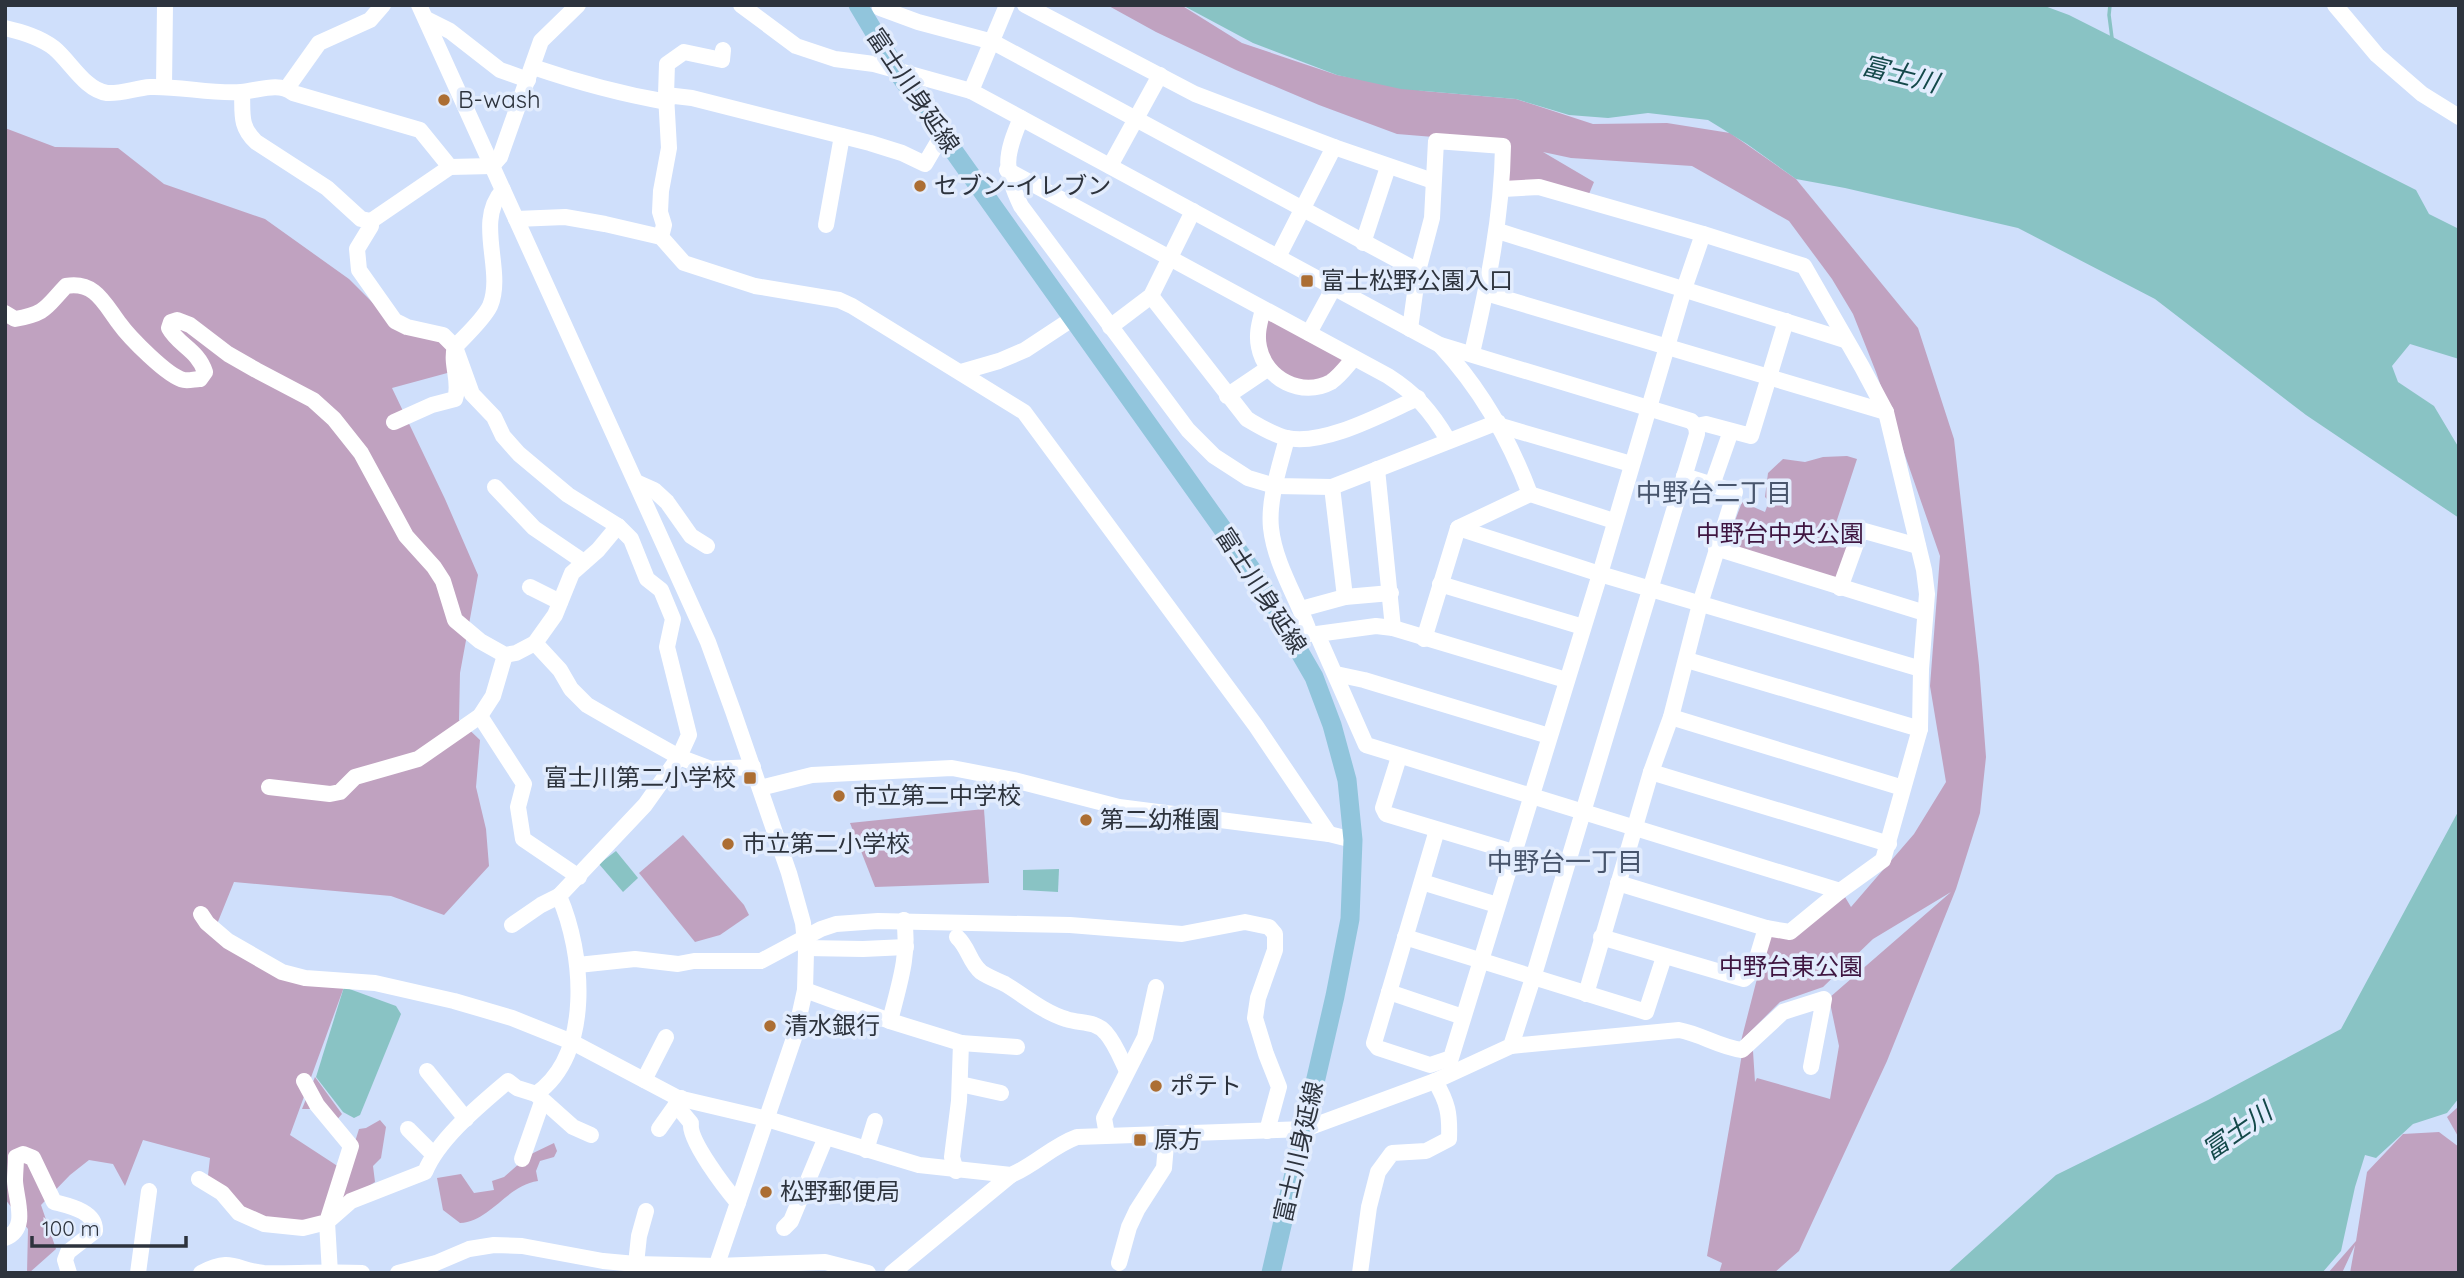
<svg xmlns="http://www.w3.org/2000/svg" width="2464" height="1278" font-family="Quicksand,'Noto Sans JP',sans-serif">
	<style>
		.green { fill: #c0a2c0 }
		.water { fill: #89c3c4 }
		.lines { fill: none; stroke-linecap: round; stroke-linejoin: round }
		.stream { stroke: #89c3c4; stroke-width: 3.5 }
		.minor { stroke: #fff; stroke-width: 16 }
		.major { stroke: #91c5dc; stroke-width: 19 }
		.poi-dot { fill: #ac6e33; stroke: #e2ecfd; stroke-width: 2.5 }
		.labels { text-anchor: middle; stroke-width: 7; stroke-linejoin: round; paint-order: stroke }
		.street-label { font-size: 24px; fill: #2d333d; stroke: #e2ecfd }
		.poi-label { font-size: 24px; fill: #2d333d; stroke: #e2ecfd; text-anchor: start }
		.park-label { font-size: 24px; fill: #3f1641; stroke: #e2ecfd }
		.water-label { font-size: 26px; font-style: italic; fill: #14494a; stroke: #e2ecfd }
		.neighbourhood-label { font-size: 26px; fill: #48556c; stroke: #e2ecfd }
	</style>
	<rect width="100%" height="100%" fill="#cfdffb"/>
	<g class="green">
		<path d="M1107 5H1181L1242 43 1337 75 1424 91 1516 99 1593 124 1667 123 1730 133 1796 179 1918 328 1954 439 1979 665 1986 757 1980 813 1956 889 1887 1061 1799 1251 1774 1273H1719L1722 1263 1707 1256 1742 1054 1753 1051 1755 1082 1757 1078 1830 1099 1839 1046 1829 998 1951 892 1873 939 1823 987 1780 1002 1741 1041 1769 932 1792 937 1845 897 1851 907 1914 834 1946 782 1930 686 1940 556 1876 372 1853 314 1832 279 1789 221 1692 166 1571 158 1543 152 1594 182 1589 194 1506 185 1507 143 1397 134 1319 105 1236 70 1156 32Z"/>
		<path d="M5 128 55 147 118 148 164 184 265 219 349 279 393 323 449 344 451 372 392 388 445 499 478 575 460 673 459 720 480 740 476 787 486 829 489 866 444 915 391 896 234 882 213 934 288 973 344 987 290 1135 339 1167 328 1219 285 1227 251 1218 207 1184 210 1158 143 1140 125 1186 113 1164 89 1160 70 1175 41 1205 56 1249 29 1273H27L28 1229 5 1199Z"/>
		<path d="M1267 315 1348 359 1319 384 1283 377 1264 354Z"/>
		<path d="M1847 456 1857 459 1835 526 1857 528 1838 580 1726 545 1742 502 1765 512 1769 501 1765 497 1768 473 1783 459 1805 462 1823 457Z"/>
		<path d="M984 809 989 883 875 887 850 823Z"/>
		<path d="M683 835 744 905 749 915 720 935 695 942 639 873Z"/>
		<path d="M315 1077 342 1114 333 1124 311 1109H302Z"/>
		<path d="M2459 1106V1138L2447 1117Z"/>
		<path d="M380 1120 386 1127 381 1158 373 1166 375 1182 334 1209 359 1129 366 1128Z"/>
		<path d="M2439 1132 2459 1147V1273H2350L2355 1245 2342 1273H2328L2356 1241 2367 1172 2403 1134Z"/>
		<path d="M554 1143 557 1151 554 1157 540 1161 536 1171 538 1181C507 1185 491 1221 460 1223L443 1210 437 1178 461 1174 474 1193 494 1190 492 1181 504 1177 529 1155Z"/>
	</g>
	<g class="water">
		<path d="M1182 5H2042L2069 15 2416 190 2429 214 2459 229V359L2410 344 2392 366 2398 382 2434 406 2459 448V518L2306 415 2155 299 2018 228 1845 188 1796 179 1747 144 1708 120 1648 113 1608 118 1569 115 1516 99 1401 89 1337 75 1253 43Z"/>
		<path d="M2459 810V1098L2447 1113 2413 1124 2376 1158 2365 1155 2355 1187 2341 1251 2322 1273H1947L2056 1175 2208 1100 2341 1029Z"/>
		<path d="M616 851 638 878 623 892 599 864Z"/>
		<path d="M1059 869 1058 892 1023 890V870Z"/>
		<path d="M344 987 396 1006 401 1014 360 1115 354 1118 343 1112 316 1077Z"/>
	</g>
	<g class="lines">
		<path class="stream" d="M2110 5 2109 15 2112 38"/>
		<g class="minor">
			<path d="M419 5 708 642 733 711 789 873 803 923 806 952 805 990 795 1035 714 1273"/>
			<path d="M741 5 796 46 835 59 874 64 971 91 1440 345 1691 421 1696 426 1706 424 1751 436 1786 321"/>
			<path d="M880 5V8L918 22 993 42 1418 271"/>
			<path d="M1025 5 1195 94 1334 147 1433 181"/>
			<path d="M2335 5 2377 55 2422 94 2459 117"/>
			<path d="M426 19 450 31 500 70 528 80"/>
			<path d="M5 28C22 32 40 37 54 48 70 61 85 90 107 93 121 94 136 88 150 87 180 86 211 94 241 92 258 91 278 81 293 93L420 130 450 167"/>
			<path d="M533 67C577 82 621 94 667 102"/>
			<path d="M164 87 165 5"/>
			<path d="M287 88 319 43 370 20 383 5"/>
			<path d="M971 91 1007 5"/>
			<path d="M242 92C243 113 239 126 256 142L327 188 361 219 371 221V226L357 249 359 270 395 321 407 327 443 335 455 347 472 394 494 417 503 436 519 454 568 495 618 526 631 539 647 579 661 590 673 619 667 647 689 735 679 757 645 805 559 896C584 953 593 1054 536 1094L517 1088 508 1081C480 1105 439 1138 425 1172L351 1201 327 1222 330 1273"/>
			<path d="M666 95 667 64 684 52 722 60 723 50"/>
			<path d="M1021 118C1005 155 1003 169 1021 206L1188 430 1214 456 1248 478 1275 486 1332 487 1498 422"/>
			<path d="M942 135 925 164 902 153 870 143 692 98 666 95 669 148 661 191 660 212 664 225 661 237 684 263 755 286 839 300 852 306 1024 412 1256 726 1329 834"/>
			<path d="M492 166 500 157 541 41 578 5"/>
			<path d="M1110 166 1160 75"/>
			<path d="M1007 170 1388 376C1416 394 1431 411 1448 440"/>
			<path d="M1503 189 1539 187 1703 234 1804 266 1862 367 1886 412 1924 570 1927 594 1921 669 1920 729 1883 860 1840 891 1790 932 1766 928 1618 883"/>
			<path d="M516 219 565 217 605 224 661 237"/>
			<path d="M371 221 450 167 492 166"/>
			<path d="M826 225 842 136"/>
			<path d="M1498 231 1845 340"/>
			<path d="M1363 243 1388 167"/>
			<path d="M1278 257 1334 147"/>
			<path d="M1486 293 1886 412"/>
			<path d="M1151 296 1247 419C1259 426 1273 435 1287 438 1325 446 1384 413 1418 398"/>
			<path d="M1263 309C1260 322 1256 333 1259 347 1265 379 1302 398 1331 382 1340 376 1347 366 1354 358"/>
			<path d="M5 313 15 319C47 313 45 308 66 286 95 281 104 303 119 323 129 337 168 377 184 380 189 381 195 379 200 379L205 372C198 350 178 345 169 328L171 322 177 320 190 325 228 354 256 370 313 400 334 419 361 453 406 536 434 567 443 581 455 620 480 641 505 655 516 653 535 643 560 670 571 689 587 705 620 724 679 757 711 769 753 767"/>
			<path d="M1110 327 1151 296 1193 211"/>
			<path d="M1410 329 1418 271 1432 218 1436 141 1503 146C1502 217 1488 284 1472 353"/>
			<path d="M1309 333 1334 287"/>
			<path d="M1440 345C1481 389 1509 438 1530 494"/>
			<path d="M961 372 999 361 1025 350 1072 319"/>
			<path d="M1227 396 1267 369"/>
			<path d="M394 422 432 405 455 399C461 382 450 364 455 347 466 335 483 320 490 306 505 270 474 222 503 190"/>
			<path d="M1501 426 1631 464"/>
			<path d="M1287 438C1280 466 1268 499 1271 528 1275 565 1298 599 1310 634"/>
			<path d="M1377 469 1393 628"/>
			<path d="M636 482 654 490 667 502 691 536 707 546"/>
			<path d="M1712 485 1731 431"/>
			<path d="M495 487 534 528 584 562"/>
			<path d="M1332 487 1345 597"/>
			<path d="M1458 528 1600 574 1921 669"/>
			<path d="M1716 548 1925 613"/>
			<path d="M1440 584 1583 627"/>
			<path d="M530 587 560 602"/>
			<path d="M1840 588 1861 530 1918 546"/>
			<path d="M1301 609 1345 597 1391 593"/>
			<path d="M1424 639 1458 528 1530 494 1614 521"/>
			<path d="M535 643 555 615 572 573 598 550 618 526"/>
			<path d="M1687 660 1920 729"/>
			<path d="M1336 674 1364 680 1549 736"/>
			<path d="M1566 680 1393 628 1376 626 1317 634 1366 745 1840 891"/>
			<path d="M480 716 524 784 518 807 523 839 579 877"/>
			<path d="M1671 717 1903 788"/>
			<path d="M1399 757 1383 808 1386 814 1513 852"/>
			<path d="M1651 772 1889 844"/>
			<path d="M269 787 330 794 340 792 355 777 418 759 480 716 493 696 505 655"/>
			<path d="M760 788 812 775 952 768 1014 780 1119 807 1329 834 1353 840"/>
			<path d="M1437 830 1374 1043 1378 1048 1430 1065 1451 1058 1600 574 1684 289 1703 234"/>
			<path d="M1422 882 1497 905"/>
			<path d="M201 914 207 923 228 941 282 972 305 978 375 983 454 1001 512 1018 572 1042 678 1098 767 1119 919 1165 1011 1175C1035 1165 1052 1146 1077 1137L1305 1129 1435 1081 1511 1046 1533 978 1697 434 1696 426"/>
			<path d="M512 925 541 905 559 896"/>
			<path d="M957 937C969 948 969 962 981 972 988 977 997 980 1005 984 1025 996 1043 1012 1066 1019 1080 1024 1095 1020 1106 1033 1115 1043 1121 1059 1127 1071"/>
			<path d="M1405 937 1646 1012 1664 957"/>
			<path d="M1601 937 1744 979 1753 971 1766 928"/>
			<path d="M806 948 863 949 906 947"/>
			<path d="M578 965 635 959 678 964 694 961H761L821 929 836 924 878 921 1070 925 1182 934 1245 922 1269 927 1275 934V950L1258 998 1255 1018 1266 1054 1279 1087 1267 1131"/>
			<path d="M805 990 890 1021 961 1043 959 1101 952 1157 956 1171"/>
			<path d="M1389 992 1463 1017"/>
			<path d="M1586 994 1651 772 1671 717 1700 604 1735 492 1684 476"/>
			<path d="M890 1021C898 988 910 955 904 920"/>
			<path d="M961 1043 1017 1047"/>
			<path d="M1511 1046 1679 1030C1701 1034 1719 1047 1742 1050L1783 1012 1824 999 1811 1067"/>
			<path d="M427 1071 466 1119"/>
			<path d="M644 1080 666 1037"/>
			<path d="M960 1084 1001 1093"/>
			<path d="M536 1094 573 1127 591 1135"/>
			<path d="M676 1105 691 1123C688 1140 726 1189 738 1203"/>
			<path d="M408 1129 433 1154"/>
			<path d="M659 1129 681 1098"/>
			<path d="M1107 1135 1104 1118 1145 1037 1156 987"/>
			<path d="M866 1150 875 1121"/>
			<path d="M522 1159 542 1102"/>
			<path d="M199 1179 222 1193 239 1213 264 1224 303 1228 327 1222 351 1146 317 1105 304 1081"/>
			<path d="M784 1228 791 1221 826 1137"/>
			<path d="M5 1238C29 1229 16 1200 15 1181 15 1173 16 1165 16 1157L23 1154 33 1158 54 1202C69 1206 96 1211 95 1231L68 1252 65 1260 69 1273"/>
			<path d="M1119 1263 1129 1227 1137 1210 1164 1168 1167 1133"/>
			<path d="M636 1264 639 1236 646 1211"/>
			<path d="M138 1273 149 1191"/>
			<path d="M201 1273C233 1256 236 1271 264 1273 297 1274 329 1271 362 1273"/>
			<path d="M398 1273 436 1263 469 1249 494 1245 522 1246 603 1261 636 1264 717 1266 825 1262 868 1273"/>
			<path d="M892 1273 1011 1175"/>
			<path d="M1360 1273 1369 1207 1378 1172 1392 1153 1426 1151 1449 1139C1450 1114 1448 1103 1435 1081"/>
		</g>
		<path class="major" d="M858 5 901 77 1254 573 1314 677 1332 725 1347 780 1353 840 1350 919 1335 996 1271 1273"/>
	</g>
	<g class="poi-dot">
		<circle cx="444" cy="100" r="7"/>
		<circle cx="920" cy="186" r="7"/>
		<rect x="1300" y="274" width="14" height="14" rx="3.5"/>
		<rect x="743" y="771" width="14" height="14" rx="3.5"/>
		<circle cx="839" cy="796" r="7"/>
		<circle cx="1086" cy="820" r="7"/>
		<circle cx="728" cy="844" r="7"/>
		<circle cx="770" cy="1026" r="7"/>
		<circle cx="1156" cy="1086" r="7"/>
		<rect x="1133" y="1133" width="14" height="14" rx="3.5"/>
		<circle cx="766" cy="1192" r="7"/>
	</g>
	<g class="labels">
		<g class="street-label">
			<text transform="translate(913 91) rotate(56)" y="8">富士川身延線</text>
			<text transform="translate(1261 591) rotate(57)" y="8">富士川身延線</text>
			<text transform="translate(1299 1152) rotate(-77)" y="8">富士川身延線</text>
		</g>
		<g class="poi-label">
			<text x="458" y="108">B-wash</text>
			<text x="934" y="194">セブン-イレブン</text>
			<text x="1321" y="289">富士松野公園入口</text>
			<text x="736" y="786" text-anchor="end">富士川第二小学校</text>
			<text x="853" y="804">市立第二中学校</text>
			<text x="1100" y="828">第二幼稚園</text>
			<text x="742" y="852">市立第二小学校</text>
			<text x="784" y="1034">清水銀行</text>
			<text x="1170" y="1094">ポテト</text>
			<text x="1154" y="1148">原方</text>
			<text x="780" y="1200">松野郵便局</text>
		</g>
		<g class="park-label">
			<text x="1780" y="542">中野台中央公園</text>
			<text x="1791" y="975">中野台東公園</text>
		</g>
		<g class="water-label">
			<text transform="translate(1900 74) rotate(14)" y="9">富士川</text>
			<text transform="translate(2237 1131) rotate(-35)" y="9">富士川</text>
		</g>
		<g class="neighbourhood-label">
			<text x="1714" y="502">中野台二丁目</text>
			<text x="1565" y="871">中野台一丁目</text>
		</g>
	</g>
	<rect width="2464" height="1278" fill="none" stroke="#2d333d" stroke-width="14"/>
	<path d="M32 1236v10h154v-10" fill="none" stroke="#2d333d" stroke-width="3.5"/>
	<text x="42" y="1236" font-size="21" fill="#2d333d" stroke="#e2ecfd" stroke-width="5" paint-order="stroke">100 m</text>
</svg>
